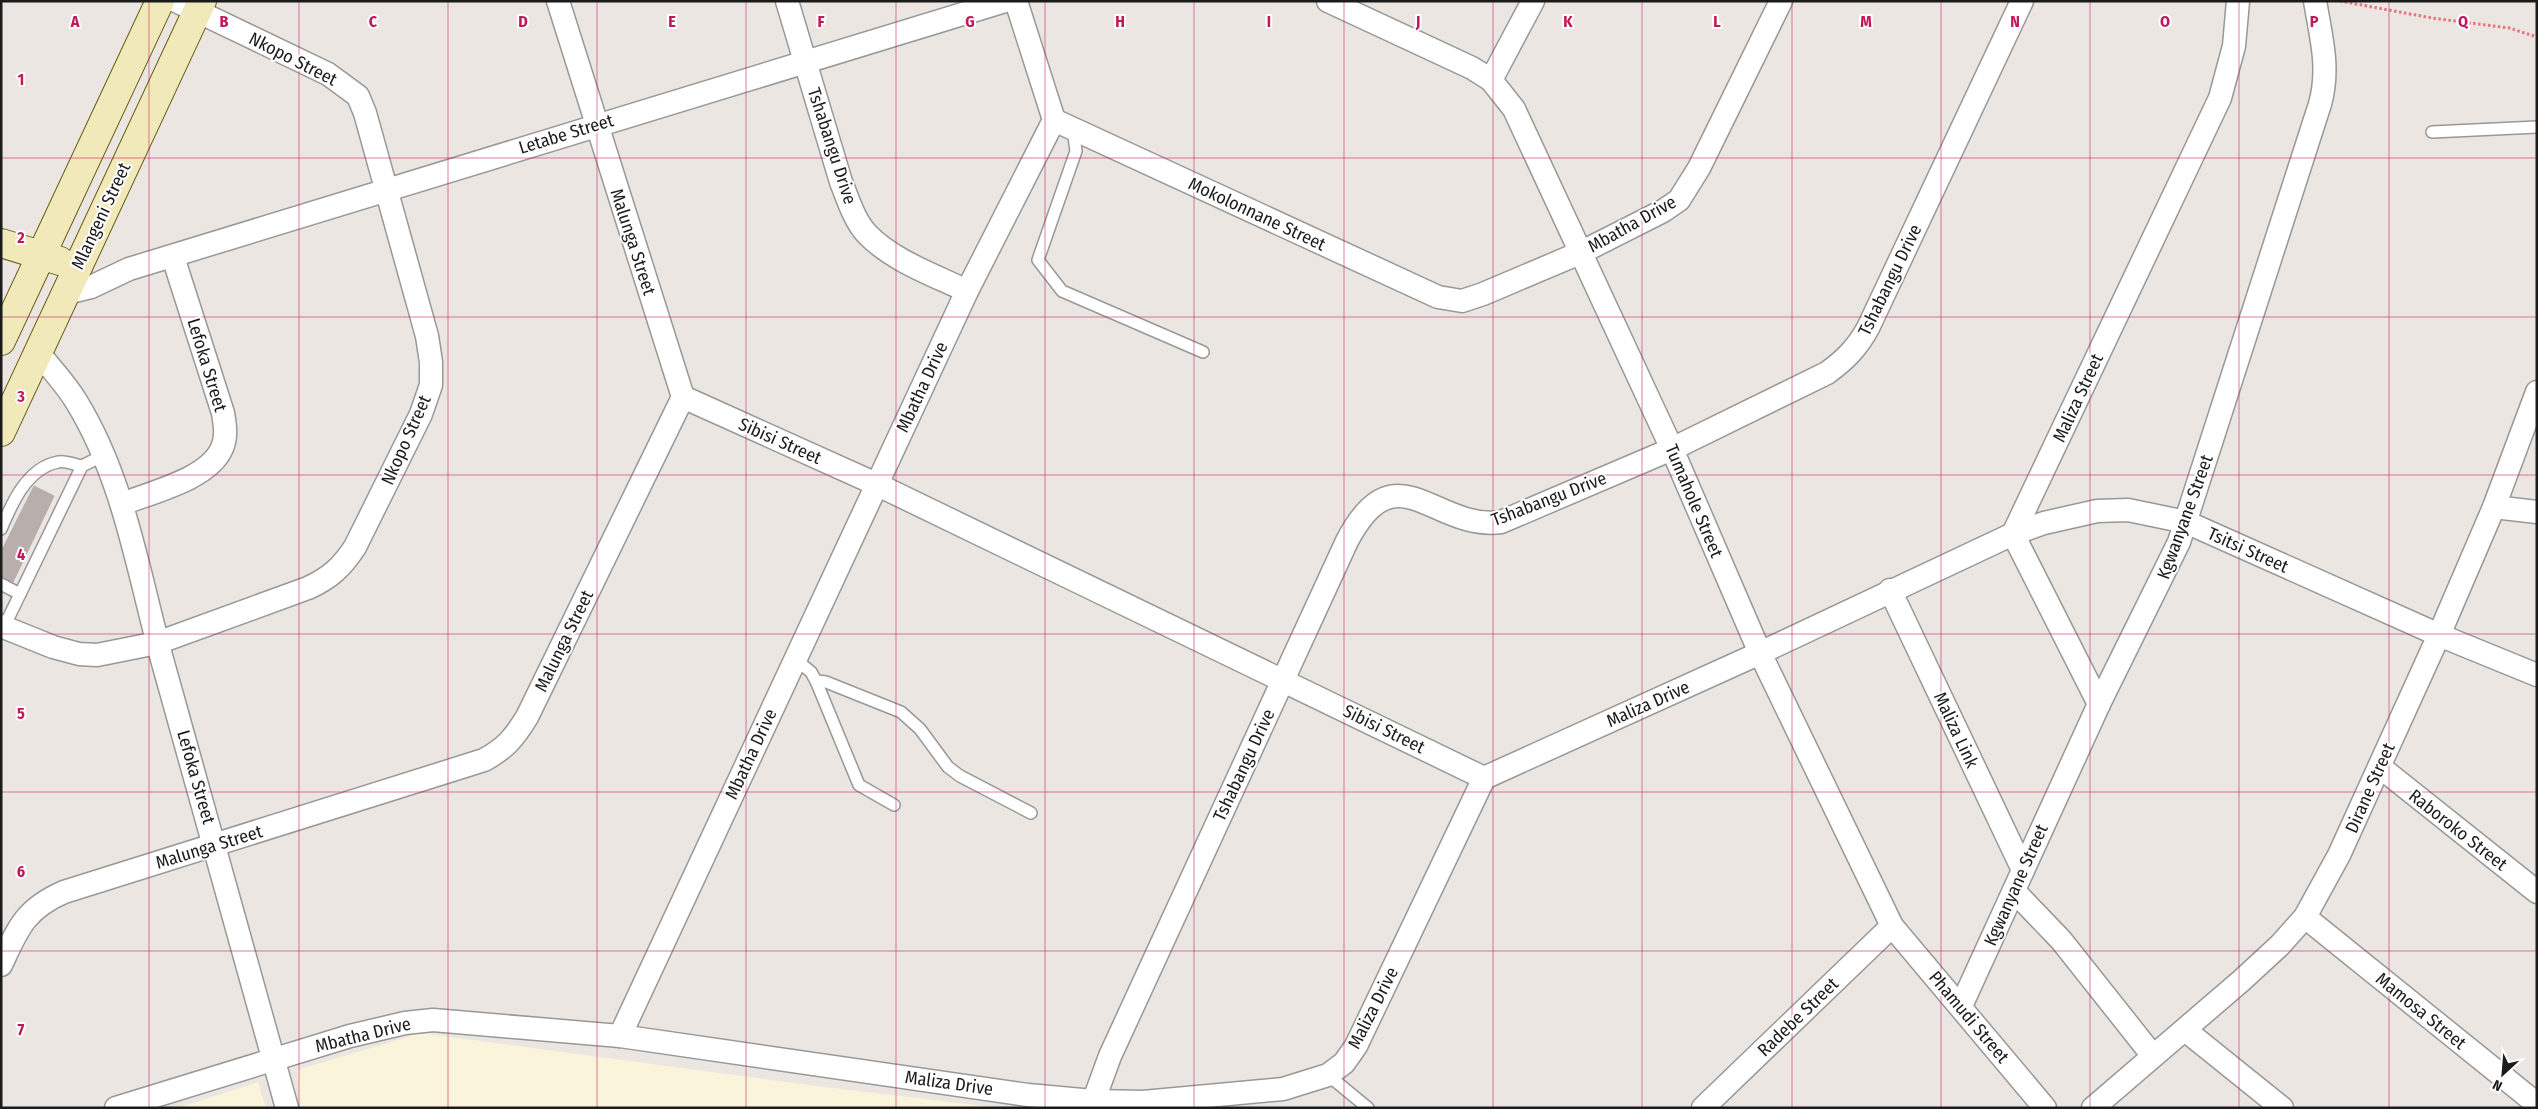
<svg xmlns="http://www.w3.org/2000/svg" width="2538" height="1109" font-family="'Fira Sans Condensed',sans-serif">
	<style>
		.education { fill: #faf4db }
		.building { fill: #b8aeab; stroke: #bbaba5 }
		.lines { fill: none; stroke-linecap: round; stroke-linejoin: round }
		.lane-casing { stroke: #989898; stroke-width: 14 }
		.street-casing { stroke: #989898; stroke-width: 25 }
		.secondary-casing { stroke: #635c10; stroke-width: 30 }
		.path { stroke: #e9747f; stroke-width: 3; stroke-dasharray: 2.5 2.5; stroke-linecap: butt }
		.lane { stroke: #fff; stroke-width: 11 }
		.street { stroke: #fff; stroke-width: 22 }
		.secondary { stroke: #f1e9b9; stroke-width: 28 }
		.grid { fill: none; stroke: #c2185b; stroke-width: 1; stroke-opacity: 0.55 }
		.labels { text-anchor: middle; stroke-width: 4; stroke-linejoin: round; paint-order: stroke }
		.street-label { font-size: 18px; fill: #1b1b1b; stroke: #fff }
		.grid-label { font-size: 16px; text-anchor: middle; font-weight: bold; fill: #c2185b; stroke: #fff; stroke-width: 4; stroke-linejoin: round; paint-order: stroke }
	</style>
	<rect width="100%" height="100%" fill="#ebe6e1"/>
	<g class="education">
		<path d="M421 1033 824 1087 1001 1108H300L297 1070Z"/>
		<path d="M258 1082 266 1108H177Z"/>
	</g>
	<path class="building" d="M34 486 54 496 13 582 1 577V552Z"/>
	<g class="lines">
		<g class="lane-casing">
			<g id="lane">
				<path d="M1073 129 1076 151 1038 260 1062 291 1203 352"/>
				<path d="M2432 132 2537 127"/>
				<path d="M1 529C12 503 27 468 58 462 65 460 75 465 82 466"/>
				<path d="M1 584 20 594"/>
				<path d="M4 627 82 466 104 455"/>
				<path d="M795 659 811 672 816 681 859 785 894 805"/>
				<path d="M816 681 826 682 901 712 920 729 948 767 960 776 1031 813"/>
				<path d="M1328 1075 1368 1108"/>
			</g>
		</g>
		<g class="street-casing">
			<g id="street">
				<path d="M787 1 841 182C848 199 854 220 867 234 893 261 934 275 967 291"/>
				<path d="M1328 1 1472 68 1491 80 1514 109 1672 449 1760 653 1892 926 2045 1108"/>
				<path d="M1491 80 1533 1"/>
				<path d="M1054 120 1438 297 1462 301 1483 294 1582 252 1663 211 1679 200 1699 168 1781 1"/>
				<path d="M66 293 91 287 129 269 1005 1"/>
				<path d="M39 353C51 369 65 383 76 401 126 482 139 579 165 670 207 816 247 962 287 1108"/>
				<path d="M683 397 876 484 1484 778"/>
				<path d="M122 504C152 492 209 479 222 448 227 437 225 425 223 413L173 257"/>
				<path d="M2494 507 2537 512"/>
				<path d="M2013 534 2220 98 2234 46 2238 1"/>
				<path d="M2013 534 2099 704"/>
				<path d="M1890 590 2023 870"/>
				<path d="M1 626 53 647 79 654 97 655 157 643 308 588C330 578 342 567 355 547L421 414 431 385V362L427 336 365 113 358 96 328 74 176 1"/>
				<path d="M2380 767 2537 892"/>
				<path d="M2014 891 2061 940 2153 1056"/>
				<path d="M2305 917 2537 1104"/>
				<path d="M1 965C18 928 25 909 64 892L484 760C506 748 514 738 527 717L683 397 558 1"/>
				<path d="M1961 1006 2099 704 2179 542 2320 104C2330 68 2321 37 2315 1"/>
				<path d="M2185 1030 2282 1108"/>
				<path d="M620 1036 967 291 1054 120 1016 1"/>
				<path d="M116 1108 350 1036 405 1023 433 1020 620 1036 1028 1095 1093 1101 1143 1102 1283 1089 1328 1075 1344 1063 1356 1046 1484 778 1760 653 2013 534 2044 523 2097 511 2128 510 2186 522 2439 635 2537 675"/>
				<path d="M1091 1108 1110 1056 1347 541C1396 447 1434 531 1501 522L1672 449 1827 373C1845 360 1857 348 1868 328L2022 1"/>
				<path d="M1703 1108 1892 926"/>
				<path d="M2093 1108 2241 981 2280 945 2305 917 2339 855 2439 635 2494 507 2537 392"/>
			</g>
		</g>
		<g class="secondary-casing">
			<g id="secondary">
				<path d="M1 243 60 261"/>
				<path d="M1 341 160 1"/>
				<path d="M1 432 202 1"/>
			</g>
		</g>
		<path class="path" d="M2340 1 2432 18 2509 28 2537 37"/>
		<use href="#lane" class="lane"/>
		<use href="#street" class="street"/>
		<use href="#secondary" class="secondary"/>
	</g>
	<path class="grid" d="M149 1V1108M299 1V1108M448 1V1108M597 1V1108M746 1V1108M896 1V1108M1045 1V1108M1194 1V1108M1344 1V1108M1493 1V1108M1642 1V1108M1792 1V1108M1941 1V1108M2090 1V1108M2239 1V1108M2389 1V1108M1 158H2537M1 317H2537M1 475H2537M1 634H2537M1 792H2537M1 951H2537"/>
	<g class="labels">
		<g class="street-label">
			<text transform="translate(293 59) rotate(27)" y="6">Nkopo Street</text>
			<text transform="translate(566 134) rotate(-17)" y="6">Letabe Street</text>
			<text transform="translate(832 146) rotate(72)" y="6">Tshabangu Drive</text>
			<text transform="translate(1257 214) rotate(25)" y="6">Mokolonnane Street</text>
			<text transform="translate(101 216) rotate(-65)" y="6">Mlangeni Street</text>
			<text transform="translate(1632 224) rotate(-29)" y="6">Mbatha Drive</text>
			<text transform="translate(633 242) rotate(72)" y="6">Malunga Street</text>
			<text transform="translate(1890 280) rotate(-64)" y="6">Tshabangu Drive</text>
			<text transform="translate(207 365) rotate(73)" y="6">Lefoka Street</text>
			<text transform="translate(922 387) rotate(-65)" y="6">Mbatha Drive</text>
			<text transform="translate(2078 398) rotate(-65)" y="6">Maliza Street</text>
			<text transform="translate(406 440) rotate(-66)" y="6">Nkopo Street</text>
			<text transform="translate(780 441) rotate(24)" y="6">Sibisi Street</text>
			<text transform="translate(1549 499) rotate(-21)" y="6">Tshabangu Drive</text>
			<text transform="translate(1694 501) rotate(67)" y="6">Tumahole Street</text>
			<text transform="translate(2185 517) rotate(-70)" y="6">Kgwanyane Street</text>
			<text transform="translate(2248 550) rotate(24)" y="6">Tsitsi Street</text>
			<text transform="translate(564 641) rotate(-64)" y="6">Malunga Street</text>
			<text transform="translate(1648 704) rotate(-24)" y="6">Maliza Drive</text>
			<text transform="translate(1384 729) rotate(26)" y="6">Sibisi Street</text>
			<text transform="translate(1956 730) rotate(65)" y="6">Maliza Link</text>
			<text transform="translate(751 754) rotate(-65)" y="6">Mbatha Drive</text>
			<text transform="translate(1244 765) rotate(-65)" y="6">Tshabangu Drive</text>
			<text transform="translate(196 777) rotate(74)" y="6">Lefoka Street</text>
			<text transform="translate(2370 788) rotate(-66)" y="6">Dirane Street</text>
			<text transform="translate(2458 830) rotate(38)" y="6">Raboroko Street</text>
			<text transform="translate(209 847) rotate(-17)" y="6">Malunga Street</text>
			<text transform="translate(2016 885) rotate(-66)" y="6">Kgwanyane Street</text>
			<text transform="translate(1373 1008) rotate(-63)" y="6">Maliza Drive</text>
			<text transform="translate(2421 1011) rotate(39)" y="6">Mamosa Street</text>
			<text transform="translate(1798 1017) rotate(-44)" y="6">Radebe Street</text>
			<text transform="translate(1969 1017) rotate(50)" y="6">Phamudi Street</text>
			<text transform="translate(363 1035) rotate(-14)" y="6">Mbatha Drive</text>
			<text transform="translate(949 1083) rotate(8)" y="6">Maliza Drive</text>
		</g>
	</g>
	<g class="grid-label">
		<text x="75" y="27">A</text>
		<text x="224" y="27">B</text>
		<text x="373" y="27">C</text>
		<text x="523" y="27">D</text>
		<text x="672" y="27">E</text>
		<text x="821" y="27">F</text>
		<text x="970" y="27">G</text>
		<text x="1120" y="27">H</text>
		<text x="1269" y="27">I</text>
		<text x="1418" y="27">J</text>
		<text x="1568" y="27">K</text>
		<text x="1717" y="27">L</text>
		<text x="1866" y="27">M</text>
		<text x="2015" y="27">N</text>
		<text x="2165" y="27">O</text>
		<text x="2314" y="27">P</text>
		<text x="2463" y="27">Q</text>
		<text x="21" y="85">1</text>
		<text x="21" y="243">2</text>
		<text x="21" y="402">3</text>
		<text x="21" y="560">4</text>
		<text x="21" y="719">5</text>
		<text x="21" y="877">6</text>
		<text x="21" y="1035">7</text>
	</g>
	<rect width="2538" height="1109" fill="none" stroke="#1b1b1b" stroke-width="5"/>
	<g transform="translate(2503 1074) rotate(206)" stroke="#ffffff" stroke-width="4" paint-order="stroke">
	<path d="M0-4L9 19L0 12L-9 19Z" fill="#1b1b1b"/>
	<text y="-8" font-size="14" font-weight="bold" text-anchor="middle" fill="#1b1b1b">N</text>
	</g>
</svg>
